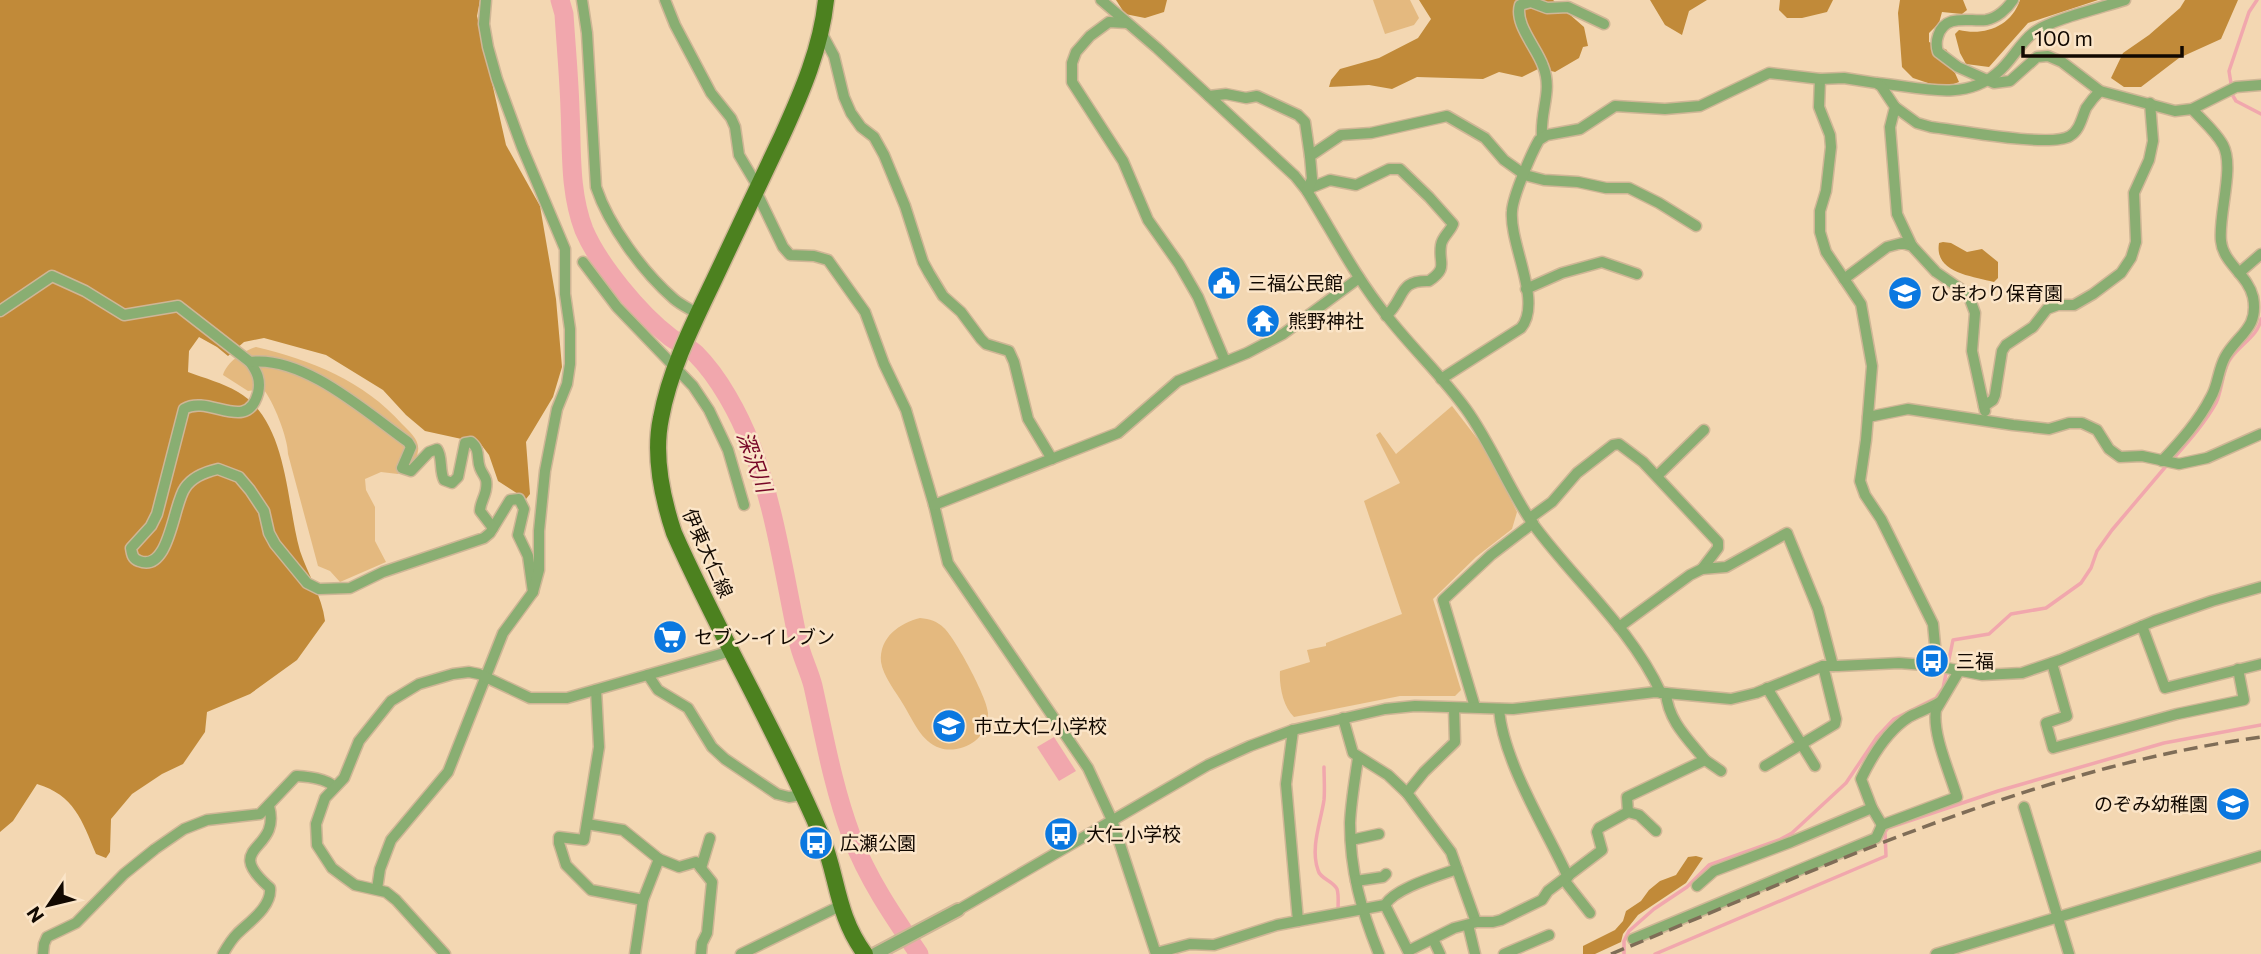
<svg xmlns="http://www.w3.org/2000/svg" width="2261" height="954" font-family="Commissioner,'Noto Sans JP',sans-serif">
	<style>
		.green { fill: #e4b97f }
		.forest { fill: #c18a39 }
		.water { fill: #f1a7ad }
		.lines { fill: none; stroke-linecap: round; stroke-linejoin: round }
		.stream { stroke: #f1a7ad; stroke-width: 3.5 }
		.river { stroke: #f1a7ad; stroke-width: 19 }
		.minor-casing { stroke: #cfb696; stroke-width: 13 }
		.tertiary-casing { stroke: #cfb696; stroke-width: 16 }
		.primary-casing { stroke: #cfb696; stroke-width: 19 }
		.minor { stroke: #89ae72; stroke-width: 10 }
		.tertiary { stroke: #89ae72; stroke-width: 12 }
		.primary { stroke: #4c811f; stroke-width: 16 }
		.rail { stroke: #7f6d57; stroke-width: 3.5; stroke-dasharray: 14 7; stroke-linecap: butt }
		.labels { text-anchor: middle; stroke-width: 5; stroke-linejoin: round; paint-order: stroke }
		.poi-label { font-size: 19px; fill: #120901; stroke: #fbe5c8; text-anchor: start }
		.street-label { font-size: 19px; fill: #120901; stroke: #fbe5c8 }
		.water-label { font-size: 21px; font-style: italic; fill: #770727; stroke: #fbe5c8 }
	</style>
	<rect width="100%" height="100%" fill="#f3d7b2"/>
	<g class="green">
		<path d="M1373 0H1410L1419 18 1414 25 1385 34Z"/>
		<path d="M256 347C311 360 364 381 402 424 409 431 420 440 418 451 417 462 405 468 398 474L381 472 365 479 366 490 375 507V541L386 562 340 582 330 571 318 566 288 454C288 438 273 400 263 389L248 391 223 375C227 362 243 351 256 347Z"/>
		<path d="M1452 406 1486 450 1517 512 1512 529 1476 557 1433 599 1461 690 1455 696H1400L1294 717C1283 707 1279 685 1280 671L1310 662 1307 650 1326 646V643L1402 614 1364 501 1400 483 1376 435 1380 432 1396 454Z"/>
		<path d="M920 618C930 619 937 621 944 628 955 638 988 699 988 713 988 723 983 735 975 741 966 748 951 752 940 748 921 742 913 720 903 704 896 692 883 676 881 662 879 637 900 623 920 618Z"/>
	</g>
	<g class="forest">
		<path d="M0 0H480L477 16 506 145 540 206 556 299 562 367 553 397 526 442 530 494 526 499 498 481 489 455 480 443 425 431 406 415 383 390 326 355 264 338 244 342 228 356 217 347 199 337 189 351 188 372C204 378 223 383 238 392 288 421 286 502 300 551 308 575 322 596 325 621L297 660 250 694 207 712 205 732 183 764 162 774 132 794 111 819 110 852 106 858 96 854C82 820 74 795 37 784L13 821 0 832Z"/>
		<path d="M1116 0H1167L1164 12 1145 18 1125 14Z"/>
		<path d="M1419 0H1553L1584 27 1588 46 1583 47 1579 58 1555 72 1540 68 1522 77 1499 72 1483 79 1417 77 1392 89 1369 85 1329 87 1331 80 1340 69 1379 58 1418 38 1431 19Z"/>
		<path d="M1650 0H1707L1689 11 1682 35 1665 25Z"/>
		<path d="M1780 0H1833L1827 12 1802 18H1787L1779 10Z"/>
		<path d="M1900 0H1963L1967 10 1962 14 1942 12 1939 23 1929 33V42L1947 50 1949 67 1955 73 1959 82 1943 88 1913 78 1902 67 1898 13Z"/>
		<path d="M2020 0H2098L2028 23 1989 67 1966 64 1960 53 1955 34 1959 30C1984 36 2011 27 2020 0Z"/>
		<path d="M2185 0H2238L2221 39 2179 58 2141 87H2124L2111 78 2123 53 2149 35 2180 8Z"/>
		<path d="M1943 242 1951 243 1967 252 1982 249 1998 262V278L1994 282C1972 276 1934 273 1939 243Z"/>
		<path d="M1696 856 1703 858 1686 883 1638 915 1623 934 1621 942 1595 954H1583V946L1615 930 1623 921 1626 911 1641 901 1649 890 1660 881 1676 875 1688 857Z"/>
	</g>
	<path class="water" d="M1054 737 1076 771 1059 781 1037 747Z"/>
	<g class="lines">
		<g class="stream">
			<path d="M2257 0 2249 12 2229 71 2233 96 2236 101 2261 114"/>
			<path d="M2173 459C2188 442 2205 423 2216 403 2222 390 2222 374 2229 361 2238 345 2258 337 2261 319"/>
			<path d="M1324 767C1324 778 1325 789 1324 800 1321 821 1310 848 1318 870 1320 879 1332 880 1337 889 1339 895 1338 904 1338 910"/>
			<path d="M1624 954V941L1629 931 1654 909 1687 887 1709 865 1779 840 1792 833 1846 783 1877 737 1894 719 1936 698 1943 688 1953 640 1989 634 2011 614 2046 608 2081 583 2091 568 2097 551 2112 530 2167 465"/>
			<path d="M1655 954 1886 856 1885 832 1888 828 1998 791 2164 743 2261 725"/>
		</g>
		<path class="river" d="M560 0 564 14C566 46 569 77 570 109 572 149 569 191 584 230 599 265 639 313 670 337 678 343 689 347 696 354 719 377 739 414 751 445 775 508 784 574 798 640 801 656 809 670 813 686 824 735 833 787 851 835 867 878 893 916 919 954"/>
		<g class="minor-casing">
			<g id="minor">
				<path d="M582 0 587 33 596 187C609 226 643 272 674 299 681 305 690 309 698 314"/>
				<path d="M665 0 675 25 711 93 731 118 735 127 739 155 758 187"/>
				<path d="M1101 0 1157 48 1295 176 1307 191C1333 233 1356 278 1387 316 1412 348 1442 376 1466 409 1492 445 1508 488 1533 524 1575 581 1631 628 1661 693"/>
				<path d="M2013 0C2007 9 1997 18 1986 20 1969 22 1945 13 1938 36 1936 42 1936 46 1938 52L1958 67 1994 83 2010 81 2037 57 2048 56 2062 62 2100 91 2175 111 2192 109 2236 87 2261 85"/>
				<path d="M1127 23 1109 22 1090 36 1076 52 1072 63V82L1123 161 1148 220 1179 264 1198 297 1225 361"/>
				<path d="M821 32 834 56 844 97 851 113 861 127 874 137 884 155 905 206 923 262 929 273 943 296 961 312 981 339 986 344 1009 351 1014 362 1028 419 1052 459"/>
				<path d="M1820 79 1819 107 1830 135 1831 147 1826 191 1820 211V232L1826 252 1861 304 1872 366 1866 440 1860 481 1865 495 1881 519 1933 624 1937 666"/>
				<path d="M1877 83C1916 86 1963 103 1997 73 2011 62 2019 44 2033 33 2049 20 2104 7 2125 0"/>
				<path d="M1209 96 1226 94 1246 98 1257 96 1298 115 1305 122 1310 156"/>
				<path d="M1895 107 1917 123 1931 127C1957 130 2051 148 2070 136 2080 130 2082 117 2086 108 2090 102 2095 96 2100 91"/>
				<path d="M1542 136C1540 110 1553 91 1543 66 1537 48 1514 24 1520 5L1531 2 1547 8 1568 7 1604 24"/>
				<path d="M1310 188 1330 180 1356 185 1389 169H1400L1429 197 1453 224C1450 232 1442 237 1441 245 1438 264 1449 267 1429 281 1397 280 1406 298 1386 316"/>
				<path d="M756 191 783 247 790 255 814 256 828 260 865 312 884 364 906 410 934 505 948 563 1088 768 1112 820 1156 954"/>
				<path d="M1307 191 1312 179 1310 156 1341 135 1371 133 1447 116 1485 138 1504 160 1525 175 1544 180 1578 182 1606 188H1629L1659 203 1696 226"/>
				<path d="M583 262 617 307 693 386 709 410 728 450 744 505"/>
				<path d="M2239 273 2261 254"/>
				<path d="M1844 279 1887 247 1902 243 1912 246 1936 272 1968 294 1975 313 1972 351 1985 411"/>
				<path d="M1526 289 1562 273 1602 262 1637 274"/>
				<path d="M0 311 52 276 85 291 124 315 178 306 250 362C257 372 261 380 258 393 247 434 209 394 184 409L157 514 151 526 131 548C132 555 133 559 139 561 170 573 173 504 185 488 192 477 205 472 218 469L239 477 250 490 264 511 269 533 275 544 307 583 319 589 350 588 383 572 484 538 490 533 510 500 519 499 524 509 518 535 528 556 533 592"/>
				<path d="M250 362C303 355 366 412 408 442L411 447 402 468 411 471 429 452 437 449C443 457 439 470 444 480L452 483 458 477 465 443 471 442C481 450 476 458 480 468 483 476 488 477 486 489 485 497 480 503 480 511L493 528"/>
				<path d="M1441 379 1521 328C1543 302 1509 244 1512 211 1513 196 1531 154 1539 140L1547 135 1580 129 1615 106 1665 109 1700 106 1769 73 1820 79 1844 78 1876 83 1881 86 1895 107 1890 127 1897 214 1912 246"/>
				<path d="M1984 406 1993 400 1995 395 2002 351 2006 345 2033 327 2047 309 2058 305H2074L2093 294 2121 273 2131 258 2136 242 2134 193 2149 160 2153 141 2150 103"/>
				<path d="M1868 417 1908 409 2013 425 2049 429 2069 423H2082L2097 430 2109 449 2120 457 2142 456 2179 464 2207 458 2261 434"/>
				<path d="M2162 461C2180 442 2199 421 2211 397 2218 385 2218 370 2225 357 2238 334 2259 329 2253 297 2248 275 2223 263 2221 241 2218 215 2235 167 2223 145 2216 132 2202 120 2192 109"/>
				<path d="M1657 476 1704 430"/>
				<path d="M934 505 1118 433 1178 381 1247 353 1283 334 1359 278"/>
				<path d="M1530 518 1552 502 1577 473 1613 445 1619 444 1643 462 1718 542V548L1702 569"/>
				<path d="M2142 626 2165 688 2261 664"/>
				<path d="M1619 627 1690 575 1702 569 1726 567 1787 533 1818 609 1833 666"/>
				<path d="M2052 663 2067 716 2046 723 2053 748 2177 714 2244 700 2238 669"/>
				<path d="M648 675 658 690 688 708 712 747 725 759 777 794 789 797 802 795"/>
				<path d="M1767 688 1815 766"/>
				<path d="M596 690 599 747 584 840 559 837V843L566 865 591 890 643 900"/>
				<path d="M1475 707 1443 600 1491 555 1533 523"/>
				<path d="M1499 709C1503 761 1546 829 1568 877"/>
				<path d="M1343 718 1353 753 1388 775 1407 793"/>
				<path d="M1358 758C1355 779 1351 801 1350 823 1350 870 1361 910 1379 954"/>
				<path d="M1705 760 1721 771"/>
				<path d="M1765 766 1835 724 1836 719 1823 666"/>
				<path d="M2024 807 2069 954"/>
				<path d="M1628 812 1639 815 1656 831"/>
				<path d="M587 824 623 830 659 859 643 900 635 954"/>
				<path d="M1882 825 1872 808 1861 779C1872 756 1887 731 1909 717 1919 712 1930 708 1940 702"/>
				<path d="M1351 840 1379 834"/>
				<path d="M659 859 679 867 696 862 712 882 707 933 702 943 701 954"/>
				<path d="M701 868 710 838"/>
				<path d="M1457 869 1476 922"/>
				<path d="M1564 880 1590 913"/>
				<path d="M1356 881 1383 877 1386 874"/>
				<path d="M1697 886 1714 871 1791 842 1872 808"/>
				<path d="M377 889 380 869 391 840 448 772 503 633 533 592 539 570V531L545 471 557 409 567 384 570 364V329L565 294V249L522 147 497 79 488 47 484 24 486 0"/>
				<path d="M1385 905 1408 951 1454 928 1477 922H1493L1501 920 1542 900 1548 891 1602 850 1597 832 1599 828 1628 812 1627 797 1705 760C1689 740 1668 721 1666 693"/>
				<path d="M958 910 1208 765 1250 746 1293 730 1385 709 1415 706 1513 709 1655 692 1731 699 1756 693 1823 666H1838L1899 663 1937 666 1982 675 2022 673 2060 660 2154 621 2212 601 2261 587"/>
				<path d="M1298 921 1385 905C1395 888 1438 876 1457 869L1451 852 1407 793 1424 772 1455 742 1454 708"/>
				<path d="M1468 925 1475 954"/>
				<path d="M1433 939 1440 954"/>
				<path d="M1633 939 1876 838 1882 825 1957 797C1950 773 1932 734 1936 710L1959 671"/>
				<path d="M1156 953 1190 944 1214 945 1277 925 1298 921 1286 784 1293 730"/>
				<path d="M43 954 44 944 47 937 76 923 124 874 155 849 184 829 207 820 260 814 296 776C309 777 325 778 335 787"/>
				<path d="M223 954C227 947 231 940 237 934 249 922 272 907 270 888 220 844 282 853 269 806"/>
				<path d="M445 954 396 900 386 892 355 885 344 877 332 868 317 845 316 824 325 798 344 778 359 741 391 701 419 684 453 674 469 672 479 674 530 698H567L731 651"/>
				<path d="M741 954 840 906"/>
				<path d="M1504 954 1549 935"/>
				<path d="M1936 954 2261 856"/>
			</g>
		</g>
		<g class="tertiary-casing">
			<path id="tertiary" d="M875 954 958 910"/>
		</g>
		<g class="primary-casing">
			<path id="primary" d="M826 0C821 48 802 92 782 136 759 184 737 232 714 280 693 324 670 369 661 418 653 456 662 497 674 533 719 635 777 732 821 835 838 876 836 915 865 954"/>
		</g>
		<use href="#minor" class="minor"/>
		<use href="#tertiary" class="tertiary"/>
		<use href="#primary" class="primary"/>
		<path class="rail" d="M1611 954C1822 868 2033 768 2261 737"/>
	</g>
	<defs>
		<g id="civic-disc" transform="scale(1.75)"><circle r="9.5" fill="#0b78e0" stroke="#fbe5c8"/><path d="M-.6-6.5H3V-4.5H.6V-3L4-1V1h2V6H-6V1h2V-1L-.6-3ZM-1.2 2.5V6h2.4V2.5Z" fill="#fff"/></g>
		<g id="school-disc" transform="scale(1.75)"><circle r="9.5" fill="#0b78e0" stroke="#fbe5c8"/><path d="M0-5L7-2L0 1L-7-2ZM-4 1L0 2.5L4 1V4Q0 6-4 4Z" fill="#fff"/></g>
		<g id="temple-disc" transform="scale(1.75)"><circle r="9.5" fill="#0b78e0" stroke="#fbe5c8"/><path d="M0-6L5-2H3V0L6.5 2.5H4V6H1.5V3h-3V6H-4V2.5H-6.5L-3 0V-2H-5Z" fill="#fff"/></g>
		<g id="supermarket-disc" transform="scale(1.75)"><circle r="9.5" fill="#0b78e0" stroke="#fbe5c8"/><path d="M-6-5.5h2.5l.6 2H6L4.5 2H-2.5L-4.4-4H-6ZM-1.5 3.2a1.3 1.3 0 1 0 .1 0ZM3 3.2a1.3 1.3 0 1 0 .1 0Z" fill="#fff"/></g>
		<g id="bus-disc" transform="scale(1.75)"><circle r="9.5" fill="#0b78e0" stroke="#fbe5c8"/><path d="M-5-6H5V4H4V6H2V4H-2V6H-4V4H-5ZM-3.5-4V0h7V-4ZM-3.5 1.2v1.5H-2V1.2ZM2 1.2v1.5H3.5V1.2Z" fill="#fff"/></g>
	</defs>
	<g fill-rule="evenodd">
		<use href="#civic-disc" x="1224" y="283"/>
		<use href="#school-disc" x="1905" y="293"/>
		<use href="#temple-disc" x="1263" y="321"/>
		<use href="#supermarket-disc" x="670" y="637"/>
		<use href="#bus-disc" x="1932" y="661"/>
		<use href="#school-disc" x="949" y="726"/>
		<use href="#school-disc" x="2233" y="804"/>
		<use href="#bus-disc" x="1061" y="834"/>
		<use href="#bus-disc" x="816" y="843"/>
	</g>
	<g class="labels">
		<g class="poi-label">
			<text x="1248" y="290">三福公民館</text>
			<text x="1930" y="300">ひまわり保育園</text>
			<text x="1288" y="328">熊野神社</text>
			<text x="694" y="644">セブン-イレブン</text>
			<text x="1956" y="668">三福</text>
			<text x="974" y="733">市立大仁小学校</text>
			<text x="2208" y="811" text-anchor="end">のぞみ幼稚園</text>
			<text x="1086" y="841">大仁小学校</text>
			<text x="840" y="850">広瀬公園</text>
		</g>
		<g class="street-label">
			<text transform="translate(708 553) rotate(66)" y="7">伊東大仁線</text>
		</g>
		<g class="water-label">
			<text transform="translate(754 462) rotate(70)" y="7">深沢川</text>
		</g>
	</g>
	<g transform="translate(49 905) rotate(235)" stroke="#fbe5c8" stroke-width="5" paint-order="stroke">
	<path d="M0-5L12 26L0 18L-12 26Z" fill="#120901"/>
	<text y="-10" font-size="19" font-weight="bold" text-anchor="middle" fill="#120901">N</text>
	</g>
	<path d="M2023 46v10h159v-10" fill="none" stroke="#120901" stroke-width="3.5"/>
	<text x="2034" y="46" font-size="21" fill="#120901" stroke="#fbe5c8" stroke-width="5" paint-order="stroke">100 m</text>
</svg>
